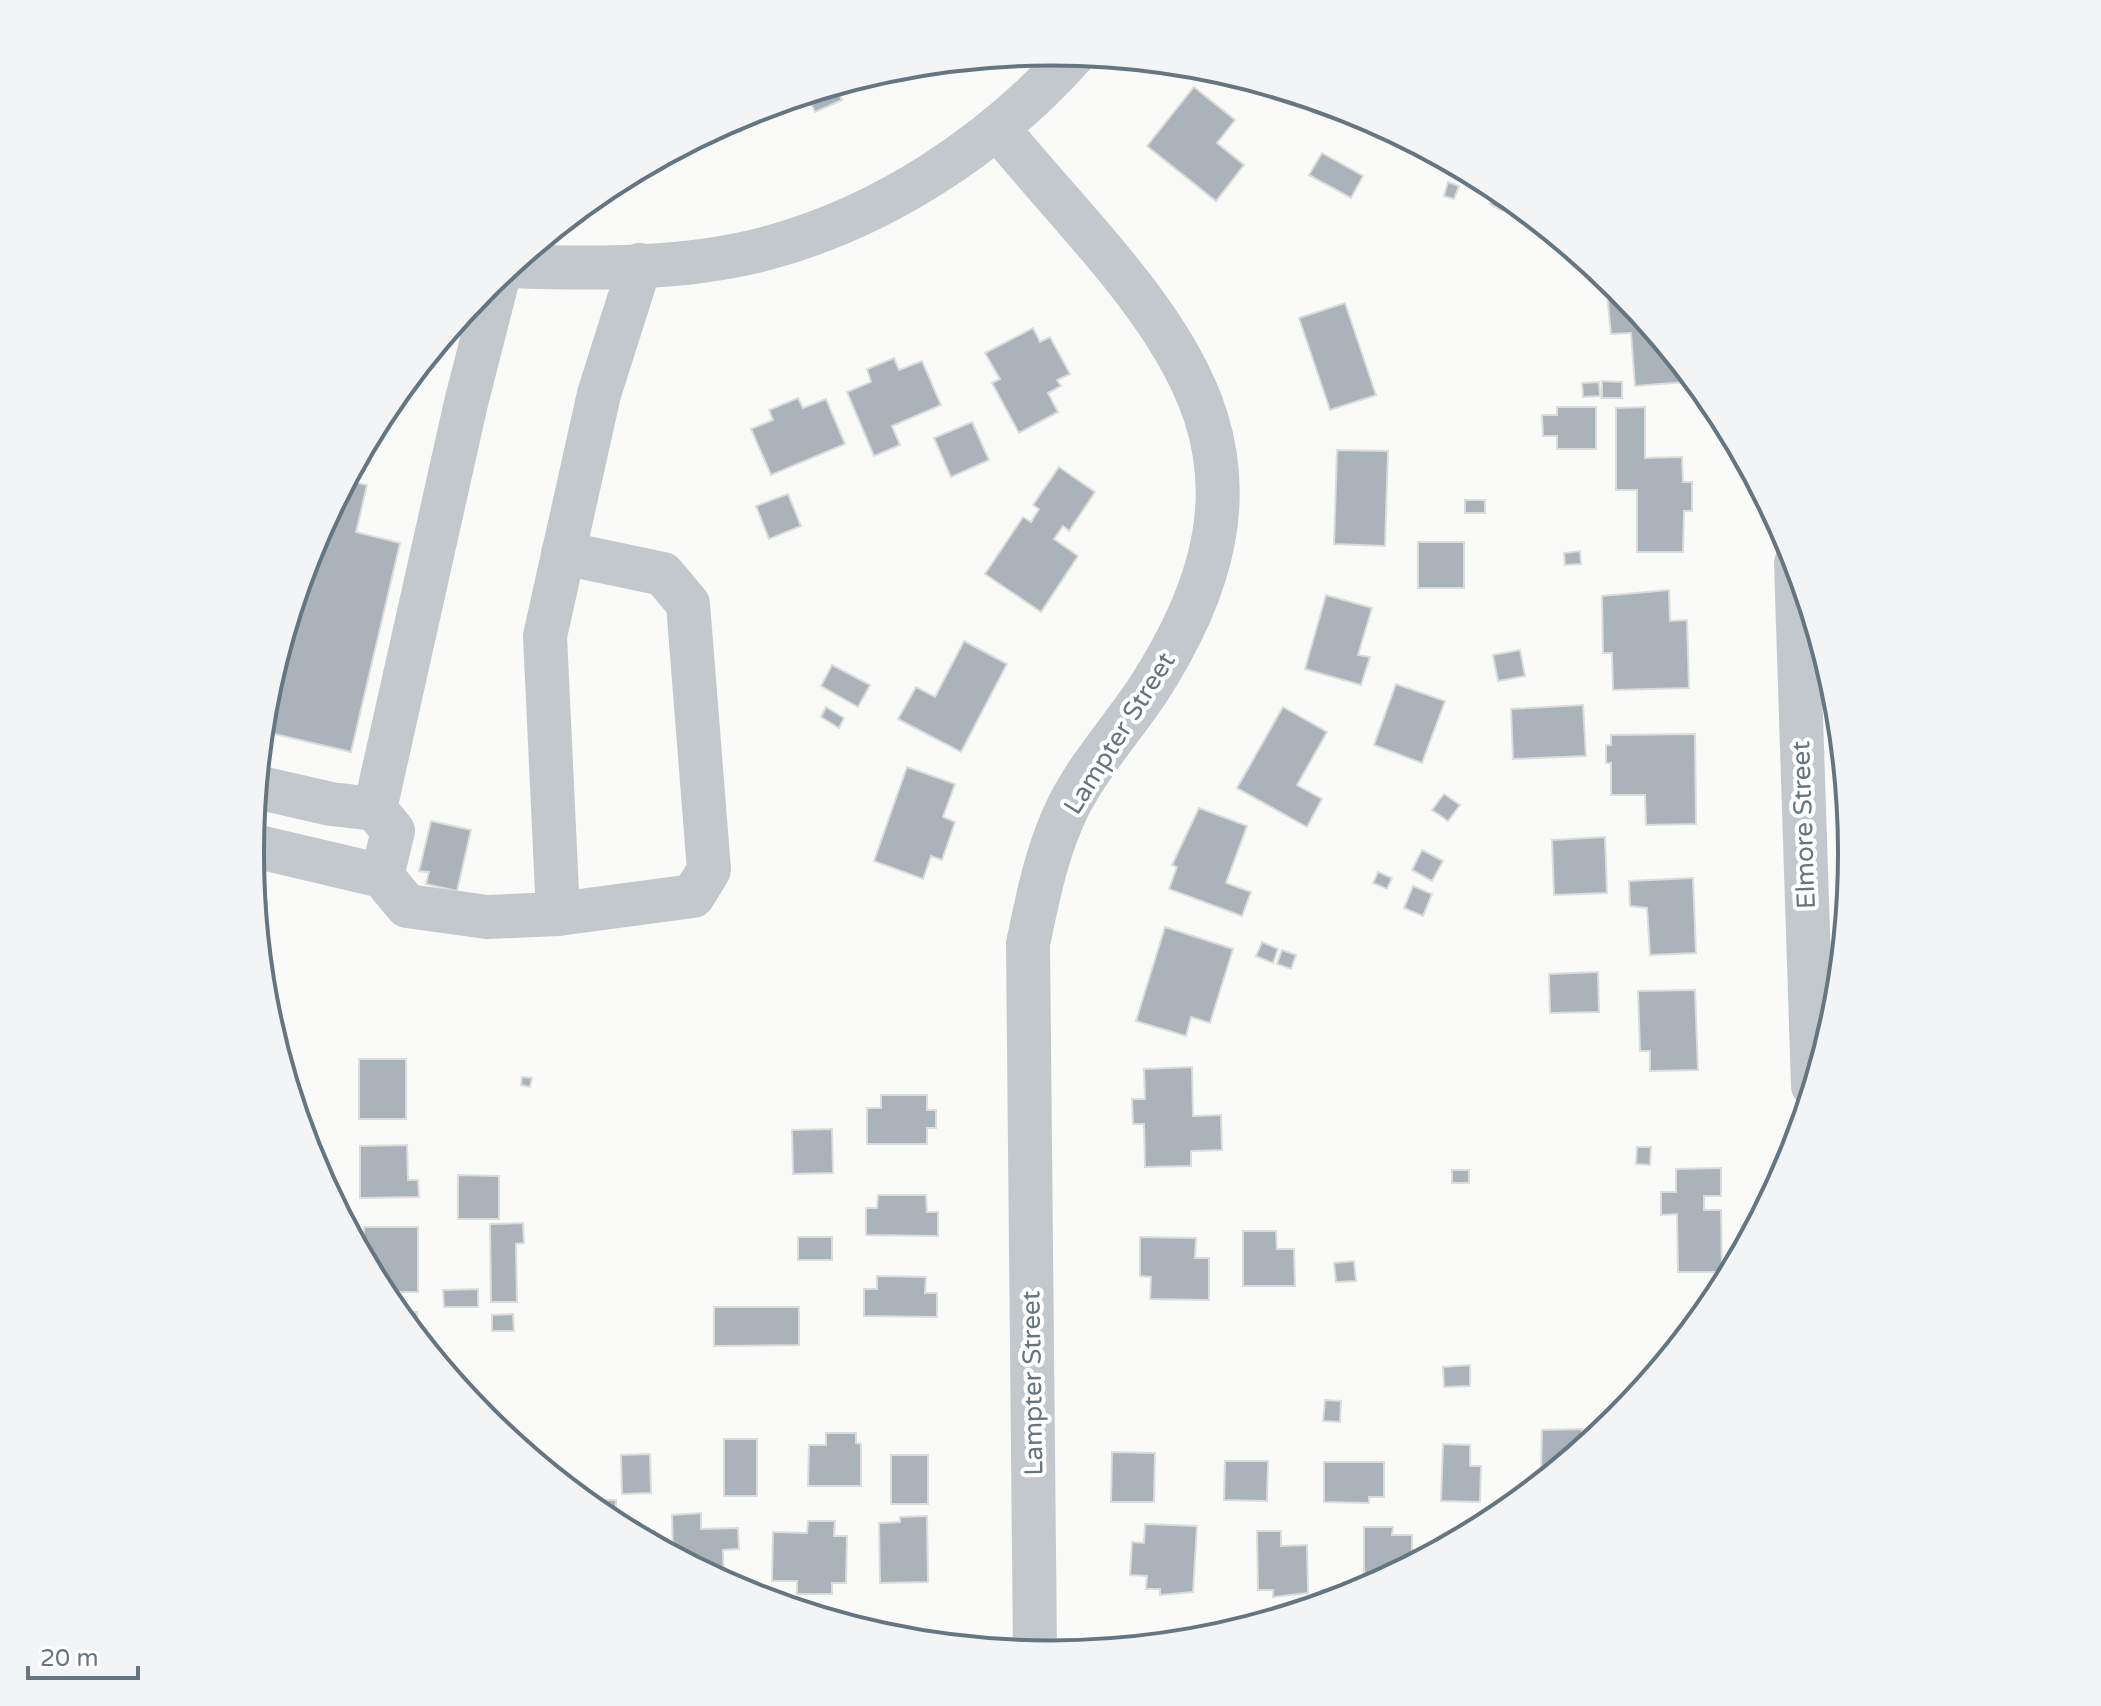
<svg xmlns="http://www.w3.org/2000/svg" width="2101" height="1706" font-family="'Varela Round',sans-serif">
	<style>
		.building { fill: #aab3b9; stroke: #dcdcda; stroke-width: 2 }
		.lines { fill: none; stroke-linecap: round; stroke-linejoin: round }
		.minor { stroke: #c3c8cc; stroke-width: 44 }
		.labels { text-anchor: middle; stroke-width: 8; stroke-linejoin: round; paint-order: stroke }
		.street-label { font-size: 26px; fill: #657683; stroke: #fff }
		.rim { fill: none; stroke: #657683; stroke-width: 4 }
	</style>
	<rect width="100%" height="100%" fill="#fafaf8"/>
	<g class="building">
		<path d="M1230 74 1252 81 1248 87Z"/>
		<path d="M839 84 841 88 837 90 842 100 815 112 810 102 790 111 785 100Z"/>
		<path d="M1194 87 1235 120 1217 143 1244 165 1216 201 1147 146Z"/>
		<path d="M737 117 742 131 692 146 691 141Z"/>
		<path d="M1322 153 1363 176 1351 198 1309 175Z"/>
		<path d="M1448 182 1459 186 1454 199 1444 196Z"/>
		<path d="M1499 190 1510 199 1502 211 1490 204Z"/>
		<path d="M1514 202 1525 211 1523 216 1510 209Z"/>
		<path d="M1621 292 1684 368 1685 382 1635 386 1631 333 1611 334 1607 293Z"/>
		<path d="M1345 303 1376 395 1330 410 1299 318Z"/>
		<path d="M1033 328 1040 342 1050 337 1070 374 1057 380 1061 386 1048 393 1058 412 1019 433 992 383 1000 379 985 353Z"/>
		<path d="M894 358 899 370 922 361 941 405 892 426 900 445 874 456 847 392 871 382 867 369Z"/>
		<path d="M1602 381 1622 382V398H1602Z"/>
		<path d="M1599 382 1600 396 1583 397 1582 383Z"/>
		<path d="M798 398 803 408 826 399 845 444 771 475 751 429 773 420 769 410Z"/>
		<path d="M1557 407H1596V449H1557V436H1543L1542 415H1557Z"/>
		<path d="M1645 407V458L1682 457 1683 482H1692V511H1684L1683 552H1637V490H1616V408Z"/>
		<path d="M972 422 989 460 951 477 934 438Z"/>
		<path d="M1337 450 1388 451 1385 546 1334 544Z"/>
		<path d="M1059 467 1095 492 1069 531 1063 526 1054 539 1078 556 1041 612 985 574 1023 517 1031 522 1039 509 1033 505Z"/>
		<path d="M346 480 367 485 356 532 400 543 351 752 262 731 265 696 311 546Z"/>
		<path d="M788 494 801 526 769 539 756 506Z"/>
		<rect x="1465" y="500" width="20" height="13"/>
		<rect x="1418" y="542" width="46" height="46"/>
		<path d="M1580 551 1581 564 1565 565 1564 553Z"/>
		<path d="M1669 590 1670 621 1687 620 1689 688 1613 690 1612 653H1603L1602 596Z"/>
		<path d="M1326 595 1372 608 1358 655 1370 657 1361 685 1305 669Z"/>
		<path d="M964 641 1007 664 961 752 898 719 916 687 935 697Z"/>
		<path d="M1520 650 1525 676 1498 681 1493 655Z"/>
		<path d="M832 665 870 685 858 707 821 686Z"/>
		<path d="M1396 684 1445 701 1422 763 1374 745Z"/>
		<path d="M1583 705 1586 756 1513 759 1511 709Z"/>
		<path d="M826 707 844 718 839 728 821 717Z"/>
		<path d="M1283 707 1327 732 1297 785 1322 799 1307 827 1237 788Z"/>
		<path d="M1695 734 1696 824 1646 825 1645 795H1611V763H1606V745H1611V735Z"/>
		<path d="M907 767 955 784 943 817 955 822 942 860 931 856 923 879 874 861Z"/>
		<path d="M1444 794 1460 805 1448 821 1432 810Z"/>
		<path d="M1199 808 1247 826 1226 883 1251 892 1242 916 1169 889 1177 867 1172 865Z"/>
		<path d="M431 821 471 830 457 891 426 884 429 872 419 871Z"/>
		<path d="M1605 837 1607 893 1554 895 1552 840Z"/>
		<path d="M1422 850 1443 861 1432 881 1412 870Z"/>
		<path d="M1378 872 1392 878 1387 889 1373 883Z"/>
		<path d="M1693 878 1696 953 1650 955 1647 908 1630 906 1629 881Z"/>
		<path d="M1413 886 1432 894 1423 916 1404 908Z"/>
		<path d="M1165 927 1233 949 1210 1023 1191 1017 1186 1036 1136 1021Z"/>
		<path d="M1262 942 1278 949 1273 963 1256 956Z"/>
		<path d="M1282 950 1296 955 1291 969 1277 964Z"/>
		<path d="M1598 972 1599 1012 1550 1013 1549 974Z"/>
		<path d="M1695 990 1698 1070 1650 1071V1051H1640L1638 991Z"/>
		<rect x="359" y="1059" width="47" height="60"/>
		<path d="M1192 1067 1193 1116 1221 1115 1222 1150 1191 1151V1166L1145 1167 1144 1124H1133L1132 1099H1145L1144 1069Z"/>
		<path d="M522 1077 532 1078 530 1087 521 1085Z"/>
		<path d="M881 1095H927V1110H936V1128H927V1144H867V1108H881Z"/>
		<path d="M832 1129 833 1173 793 1174 792 1130Z"/>
		<path d="M407 1145 408 1180H418L419 1197 360 1198V1146Z"/>
		<path d="M1637 1147H1651L1650 1165 1636 1164Z"/>
		<path d="M1721 1168V1196H1704V1210H1721L1722 1272H1678L1677 1214 1661 1215V1192H1676V1169Z"/>
		<rect x="1452" y="1170" width="17" height="13"/>
		<path d="M458 1175 499 1176V1219H458Z"/>
		<path d="M878 1195H926L927 1212H938V1236L866 1235V1208H877Z"/>
		<path d="M523 1223 524 1243 516 1244 517 1302H491L490 1224Z"/>
		<path d="M364 1227H418V1292H381L364 1259Z"/>
		<path d="M1243 1231H1276L1277 1249H1294L1295 1286H1243Z"/>
		<rect x="798" y="1237" width="34" height="23"/>
		<path d="M1140 1237 1196 1238 1195 1258H1209V1300L1150 1299 1151 1277 1140 1276Z"/>
		<path d="M1354 1261 1356 1281 1336 1282 1334 1263Z"/>
		<path d="M877 1276 926 1277 925 1293H937V1317L864 1316V1289H877Z"/>
		<path d="M478 1289V1307H444L443 1290Z"/>
		<path d="M714 1307H799V1345L714 1346Z"/>
		<path d="M396 1311 417 1312V1338Z"/>
		<path d="M513 1314 514 1331H492V1315Z"/>
		<path d="M1470 1365V1386L1444 1387 1443 1367Z"/>
		<path d="M1325 1400 1341 1401 1340 1422 1323 1421Z"/>
		<path d="M1582 1429V1448L1552 1472H1541L1542 1430Z"/>
		<path d="M826 1433H856V1443L861 1444V1486H808L809 1445H826Z"/>
		<rect x="724" y="1439" width="33" height="57"/>
		<path d="M1443 1444 1470 1445V1466H1481L1480 1502 1441 1501Z"/>
		<path d="M1112 1452 1155 1453 1154 1502H1111Z"/>
		<path d="M650 1454 651 1493 622 1494 621 1455Z"/>
		<rect x="891" y="1455" width="37" height="49"/>
		<path d="M1225 1461H1268L1267 1501 1224 1500Z"/>
		<path d="M1324 1462H1384V1497H1369V1503L1324 1502Z"/>
		<path d="M598 1500H616V1525L598 1513Z"/>
		<path d="M701 1513V1529L738 1528 739 1549 723 1550 724 1583 673 1555 672 1515Z"/>
		<path d="M927 1516 928 1582 880 1583 879 1523 900 1522V1517Z"/>
		<path d="M808 1521H835L834 1536H847L846 1583H832V1594H797V1581H772L773 1532 807 1533Z"/>
		<path d="M1145 1524 1197 1526 1193 1592 1160 1595V1589H1146L1147 1576 1130 1575 1132 1542 1144 1543Z"/>
		<path d="M1364 1527H1393L1392 1535H1412V1564L1364 1589Z"/>
		<path d="M1257 1531H1281V1546L1307 1545 1308 1593 1273 1597V1590H1258Z"/>
	</g>
	<g class="lines">
		<g class="minor">
			<path d="M998 129C1156 318 1312 437 1148 690 1122 729 1090 764 1069 805 1047 849 1038 896 1028 944L1035 1653"/>
			<path d="M510 266C594 269 682 270 764 249 882 218 993 145 1074 54"/>
			<path d="M563 553 663 574 688 604 709 870 693 896 558 914 545 636 599 394 640 265"/>
			<path d="M1796 563 1813 1086"/>
			<path d="M375 809 466 403 499 274"/>
			<path d="M250 845 382 876 393 831 375 809 331 804 256 787"/>
			<path d="M382 876 407 906 487 917 558 914"/>
		</g>
	</g>
	<g class="labels">
		<g class="street-label">
			<text transform="translate(1119 733) rotate(-58)" y="9">Lampter Street</text>
			<text transform="translate(1803 825) rotate(-92)" y="9">Elmore Street</text>
			<text transform="translate(1032 1383) rotate(-91)" y="9">Lampter Street</text>
		</g>
	</g>
	<path d="M0 0H2101V1706H0ZM264 853a787 787 0 1 1 1574 0a787 787 0 1 1-1574 0Z" fill="#f3f4f5" fill-rule="evenodd"/>
	<path class="rim" d="M264 853a787 787 0 1 1 1574 0a787 787 0 1 1-1574 0Z"/>
	<path d="M28 1666v12h110v-12" fill="none" stroke="#657683" stroke-width="4"/>
	<text x="40" y="1666" font-size="24" fill="#657683" stroke="#ffffff" stroke-width="6" paint-order="stroke">20 m</text>
</svg>
